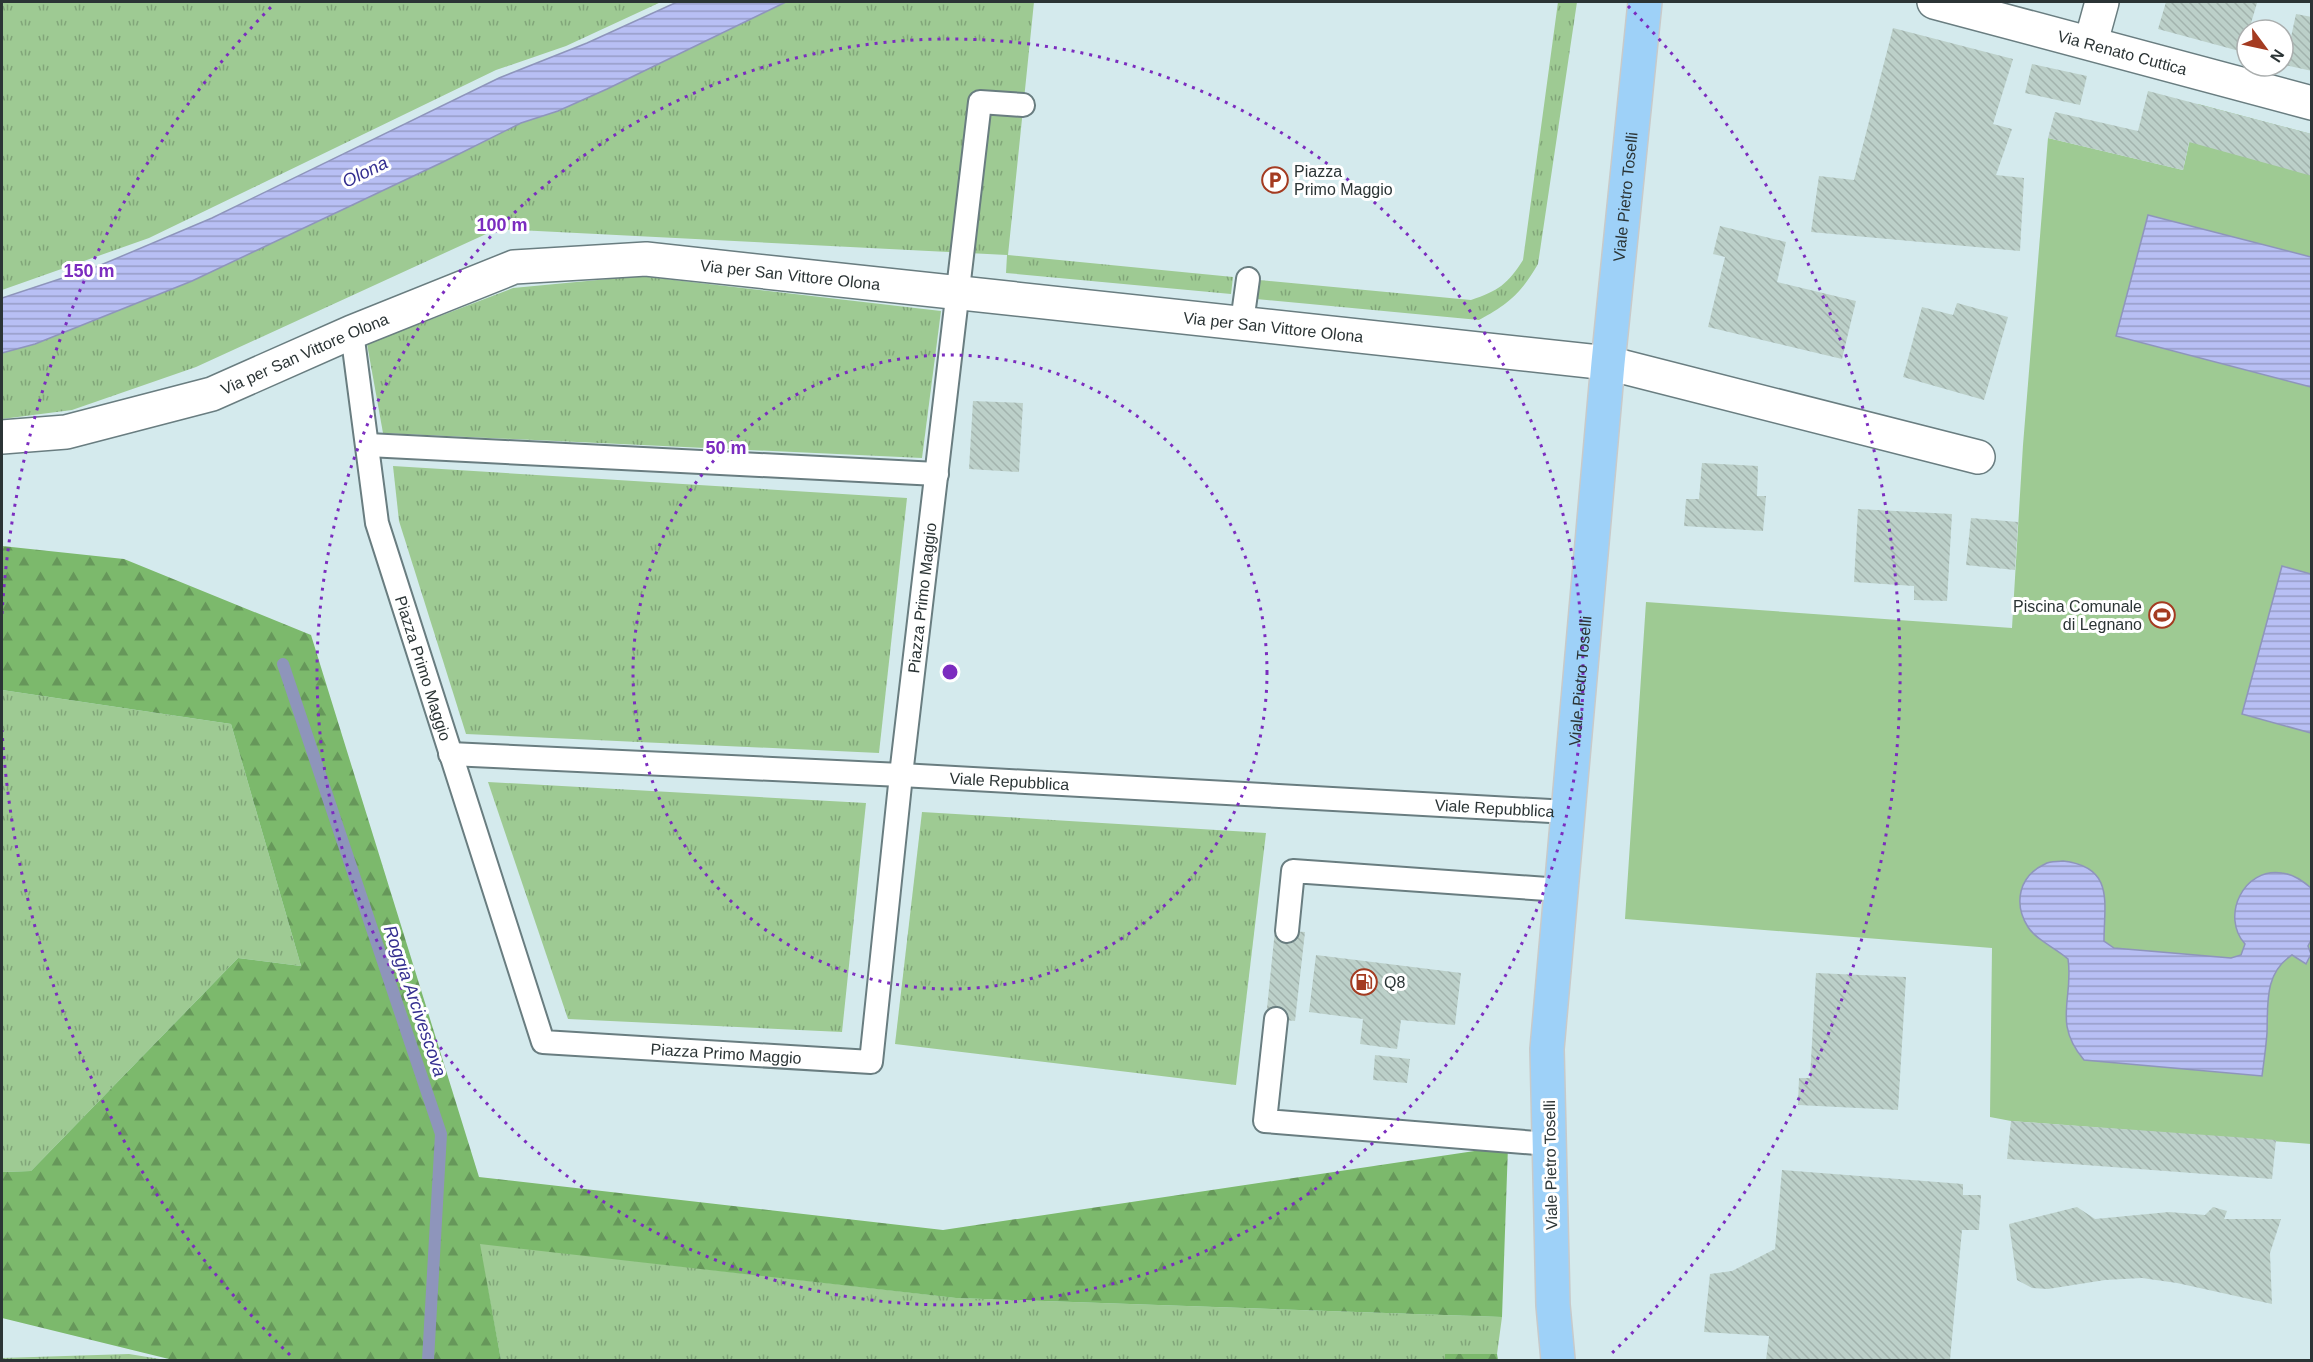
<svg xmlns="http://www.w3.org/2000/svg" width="2313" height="1362" font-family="Helvetica,sans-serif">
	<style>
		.grass { fill: url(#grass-tufts) }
		.forest { fill: url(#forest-firs) }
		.garden { fill: #9eca93 }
		.water { fill: url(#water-rules); stroke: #8e95bb; stroke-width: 1.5 }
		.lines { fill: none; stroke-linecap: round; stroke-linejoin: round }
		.stream { stroke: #8e95bb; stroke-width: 12 }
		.building { fill: url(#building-back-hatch) }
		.service-casing { stroke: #697d80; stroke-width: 26 }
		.minor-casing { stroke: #697d80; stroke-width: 36 }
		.primary-casing { stroke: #c8caca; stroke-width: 36 }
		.service { stroke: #fff; stroke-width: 22 }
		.minor { stroke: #fff; stroke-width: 33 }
		.primary { stroke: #9ed1f8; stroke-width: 33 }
		.ring { fill: none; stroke: #7b2cbf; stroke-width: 3; stroke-dasharray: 3 6 }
		.labels { text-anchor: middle; stroke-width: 6; stroke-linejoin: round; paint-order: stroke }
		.street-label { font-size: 16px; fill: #2b3435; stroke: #fff }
		.poi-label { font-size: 16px; fill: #2b3435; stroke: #fff; text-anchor: start }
		.water-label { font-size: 18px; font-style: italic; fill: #352f90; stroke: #fff }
		.centre { fill: #7b2cbf; stroke: #fff; stroke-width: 3 }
		.ring-label { font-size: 18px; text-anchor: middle; font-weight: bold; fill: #7b2cbf; stroke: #fff; stroke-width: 6; stroke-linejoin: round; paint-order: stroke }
	</style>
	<defs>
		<pattern id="grass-tufts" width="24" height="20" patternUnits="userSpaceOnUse" patternTransform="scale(1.5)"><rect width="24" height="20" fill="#9eca93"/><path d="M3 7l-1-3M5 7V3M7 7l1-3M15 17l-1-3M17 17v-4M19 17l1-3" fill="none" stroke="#81a579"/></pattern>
		<pattern id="forest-firs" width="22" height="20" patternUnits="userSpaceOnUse" patternTransform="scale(1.5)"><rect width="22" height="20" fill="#7cb96c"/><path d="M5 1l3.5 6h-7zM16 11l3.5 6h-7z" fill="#66975a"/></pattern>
		<pattern id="water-rules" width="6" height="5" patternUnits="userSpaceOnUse" patternTransform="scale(1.5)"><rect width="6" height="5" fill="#b8bff4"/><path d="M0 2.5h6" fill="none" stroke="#969cc6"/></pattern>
		<pattern id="building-back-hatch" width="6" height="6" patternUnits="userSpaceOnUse" patternTransform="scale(1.5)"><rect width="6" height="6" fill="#bcd0c9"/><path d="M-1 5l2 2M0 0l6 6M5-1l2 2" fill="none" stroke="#a2b3ad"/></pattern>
	</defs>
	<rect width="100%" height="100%" fill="#d4eaed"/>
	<g class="grass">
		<path d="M2 2H661L566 46 496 70 149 238 2 290Z"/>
		<path d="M786 2H1034L1008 255 1233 277 1231 294 1006 273 1007 255 497 229 196 367 72 410 2 419V353L35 344 192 281 443 162 521 123 558 111 607 89Z"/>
		<path d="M1558 2H1577L1538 264C1521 293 1509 304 1479 320L1256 299 1259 280 1471 300C1498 291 1508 284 1523 260Z"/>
		<path d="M640 276 941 311 922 458 383 433 367 344 513 288Z"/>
		<path d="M393 466 907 498 879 753 466 734 399 521Z"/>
		<path d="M2 690 231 724 301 966 238 958 31 1171 2 1172Z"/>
		<path d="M488 782 866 803 842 1032 568 1019Z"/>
		<path d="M922 812 1266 833 1236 1085 895 1044Z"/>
		<path d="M479 1243 957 1298 1502 1317 1497 1354H1445V1360H501Z"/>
		<path d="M129 1354 166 1360H2V1358Z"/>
	</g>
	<g class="forest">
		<path d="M2 546 124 559 311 635 479 1177 943 1230 1508 1146 1502 1317 956 1298 480 1244 501 1360H173L2 1318V1172L31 1171 238 958 301 966 231 724 2 690Z"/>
		<path d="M1445 1354H1497L1498 1360H1445Z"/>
	</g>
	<path class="garden" d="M2198 104 2311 134V1144L2011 1121 1990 1117 1992 948 1625 919 1646 602 2012 628 2023 445 2048 138 2183 170Z"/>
	<g class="water">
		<path d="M677 2H786L607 89 558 111 521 123 443 162 192 281 35 344 2 353V298L96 267 212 218 499 78 587 43Z"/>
		<path d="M2148 215 2311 257V387L2116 336Z"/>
		<path d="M2282 566 2311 574V733L2242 714Z"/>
		<path d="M2063 861C2115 867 2104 903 2104 941L2114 948 2231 958 2241 955 2245 944C2220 916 2244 867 2282 873 2293 874 2303 881 2311 888V940L2308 946 2311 954 2306 964 2292 955C2264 973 2268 1004 2267 1033 2266 1047 2264 1061 2262 1076L2084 1060C2052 1023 2074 998 2068 959 2056 948 2036 940 2028 927 2013 903 2019 876 2045 864 2050 861 2058 862 2063 861Z"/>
	</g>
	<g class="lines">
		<path class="stream" d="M283 664 441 1134 428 1360"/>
	</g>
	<g class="building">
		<path d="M2166 2 2257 3 2249 30H2247L2243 52 2158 29Z"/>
		<path d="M2296 14 2312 17V71L2285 65Z"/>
		<path d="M1893 28 2013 59 1993 124 2012 129 1996 175 2024 178 2020 251 1811 232 1819 176 1854 180Z"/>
		<path d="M2032 64 2087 76 2080 105 2025 93Z"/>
		<path d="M2148 91 2312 134V176L2189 142 2183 170 2048 138 2055 112 2138 131Z"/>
		<path d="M1720 226 1786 242 1777 282 1856 301 1842 359 1708 327 1725 257 1713 254Z"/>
		<path d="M1957 303 2008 317 1984 400 1903 377 1922 307 1953 315Z"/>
		<path d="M973 401 1023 403 1019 472 969 469Z"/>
		<path d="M1702 463 1758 466 1757 496H1766L1763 531 1684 526 1686 499H1699Z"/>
		<path d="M1858 509 1952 514 1947 601 1914 600V586L1854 582Z"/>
		<path d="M1971 518 2018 522 2015 570 1966 565Z"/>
		<path d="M1275 930 1305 932 1295 1021 1266 1018Z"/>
		<path d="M1316 955 1461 973 1455 1025 1401 1020 1397 1049 1360 1044 1363 1019 1309 1012Z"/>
		<path d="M1816 973 1906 977 1898 1110 1798 1105 1799 1078H1810Z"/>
		<path d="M1375 1055 1410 1059 1407 1083 1373 1080Z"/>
		<path d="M2011 1121 2276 1140 2272 1179 2007 1159Z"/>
		<path d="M1782 1170 1963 1184V1195H1981L1979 1230H1962L1950 1360H1766L1769 1336 1704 1332 1710 1274 1732 1271 1775 1249Z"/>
		<path d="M2077 1207 2095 1219 2169 1212 2205 1215 2213 1207 2227 1211 2224 1219H2281L2270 1253 2272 1304 2177 1283 2142 1278 2105 1280 2048 1289 2032 1288 2017 1280 2009 1224Z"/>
	</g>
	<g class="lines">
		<g class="service-casing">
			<g id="service">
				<path d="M1242 322 1248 279"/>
				<path id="s1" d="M352 332 377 523 543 1042 871 1062 901 775 980 102 1023 105"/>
				<path d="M368 445 937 474"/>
				<path id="s2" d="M450 754 901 775 1568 812"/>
				<path d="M1287 931 1293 871 1561 890"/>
				<path d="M1276 1019 1265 1121 1549 1144"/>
			</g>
		</g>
		<g class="minor-casing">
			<g id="minor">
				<path id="s3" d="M1934 2 2312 103"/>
				<path d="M2091 42 2102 2"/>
				<path id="s4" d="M2 437 66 432 212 394 352 332 514 267 646 259 1608 363 1978 457"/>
			</g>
		</g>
		<g class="primary-casing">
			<g id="primary">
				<path id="s5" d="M1558 1360 1553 1305 1547 1049 1608 363 1645 2"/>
			</g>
		</g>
		<use href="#service" class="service"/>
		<use href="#minor" class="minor"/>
		<use href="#primary" class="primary"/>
	</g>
	<g class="ring">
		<circle cx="950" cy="672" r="317"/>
		<circle cx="950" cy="672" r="633"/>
		<path d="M290 1355A950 950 0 0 1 2 730M2 614A950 950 0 0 1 272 6M1628 6A950 950 0 0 1 1610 1355"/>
	</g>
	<defs>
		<g id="parking-ring" transform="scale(1.35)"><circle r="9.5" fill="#fff" stroke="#a43b21" stroke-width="1.5"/><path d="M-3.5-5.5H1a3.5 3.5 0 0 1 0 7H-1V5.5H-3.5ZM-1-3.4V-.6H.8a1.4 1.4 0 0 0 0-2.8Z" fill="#a43b21"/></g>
		<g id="stadium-ring" transform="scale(1.35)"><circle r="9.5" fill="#fff" stroke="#a43b21" stroke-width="1.5"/><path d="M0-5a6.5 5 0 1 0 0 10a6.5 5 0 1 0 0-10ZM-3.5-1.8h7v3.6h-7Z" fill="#a43b21"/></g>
		<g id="fuel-ring" transform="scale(1.35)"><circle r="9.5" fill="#fff" stroke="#a43b21" stroke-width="1.5"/><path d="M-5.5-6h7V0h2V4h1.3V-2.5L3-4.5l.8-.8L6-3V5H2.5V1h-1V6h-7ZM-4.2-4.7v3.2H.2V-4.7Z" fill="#a43b21"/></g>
	</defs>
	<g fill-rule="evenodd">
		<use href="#parking-ring" x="1275" y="180"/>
		<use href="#stadium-ring" x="2162" y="615"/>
		<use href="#fuel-ring" x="1364" y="982"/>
	</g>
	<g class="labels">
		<g class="street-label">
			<text dy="6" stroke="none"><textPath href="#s3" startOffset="195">Via Renato Cuttica</textPath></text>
			<text dy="6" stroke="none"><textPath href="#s5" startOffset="1167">Viale Pietro Toselli</textPath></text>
			<text dy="6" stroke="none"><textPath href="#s4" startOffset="820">Via per San Vittore Olona</textPath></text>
			<text dy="6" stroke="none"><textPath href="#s4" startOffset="1306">Via per San Vittore Olona</textPath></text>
			<text dy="6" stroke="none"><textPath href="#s4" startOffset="316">Via per San Vittore Olona</textPath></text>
			<text dy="6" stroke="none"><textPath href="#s1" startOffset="1533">Piazza Primo Maggio</textPath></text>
			<text dy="6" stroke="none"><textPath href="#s1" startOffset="345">Piazza Primo Maggio</textPath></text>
			<text dy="6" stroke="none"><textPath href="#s5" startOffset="681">Viale Pietro Toselli</textPath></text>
			<text dy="6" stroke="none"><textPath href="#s2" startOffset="560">Viale Repubblica</textPath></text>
			<text dy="6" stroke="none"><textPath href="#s2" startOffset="1046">Viale Repubblica</textPath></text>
			<text dy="6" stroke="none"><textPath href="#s1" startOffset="921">Piazza Primo Maggio</textPath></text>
			<text transform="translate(1550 1165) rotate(-91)" y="6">Viale Pietro Toselli</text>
		</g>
		<g class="poi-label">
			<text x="1294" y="177">Piazza<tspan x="1294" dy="18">Primo Maggio</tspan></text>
			<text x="2142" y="612" text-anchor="end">Piscina Comunale<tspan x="2142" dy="18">di Legnano</tspan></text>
			<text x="1384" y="988">Q8</text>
		</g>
		<g class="water-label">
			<text transform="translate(365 172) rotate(-26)" y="6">Olona</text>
			<text transform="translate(415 1001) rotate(71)" y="6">Roggia Arcivescova</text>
		</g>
	</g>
	<circle cx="950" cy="672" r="9" class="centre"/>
	<g class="ring-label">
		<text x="502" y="231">100 m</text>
		<text x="89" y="277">150 m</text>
		<text x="726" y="454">50 m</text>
	</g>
	<rect width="2313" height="1362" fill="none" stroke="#2b3435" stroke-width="6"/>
	<g transform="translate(2265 48) rotate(123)"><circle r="28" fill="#ffffff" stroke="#aaaeae" stroke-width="1.5"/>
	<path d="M0-4.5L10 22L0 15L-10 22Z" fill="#a43b21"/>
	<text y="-9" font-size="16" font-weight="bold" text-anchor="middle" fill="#2b3435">N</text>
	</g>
</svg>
